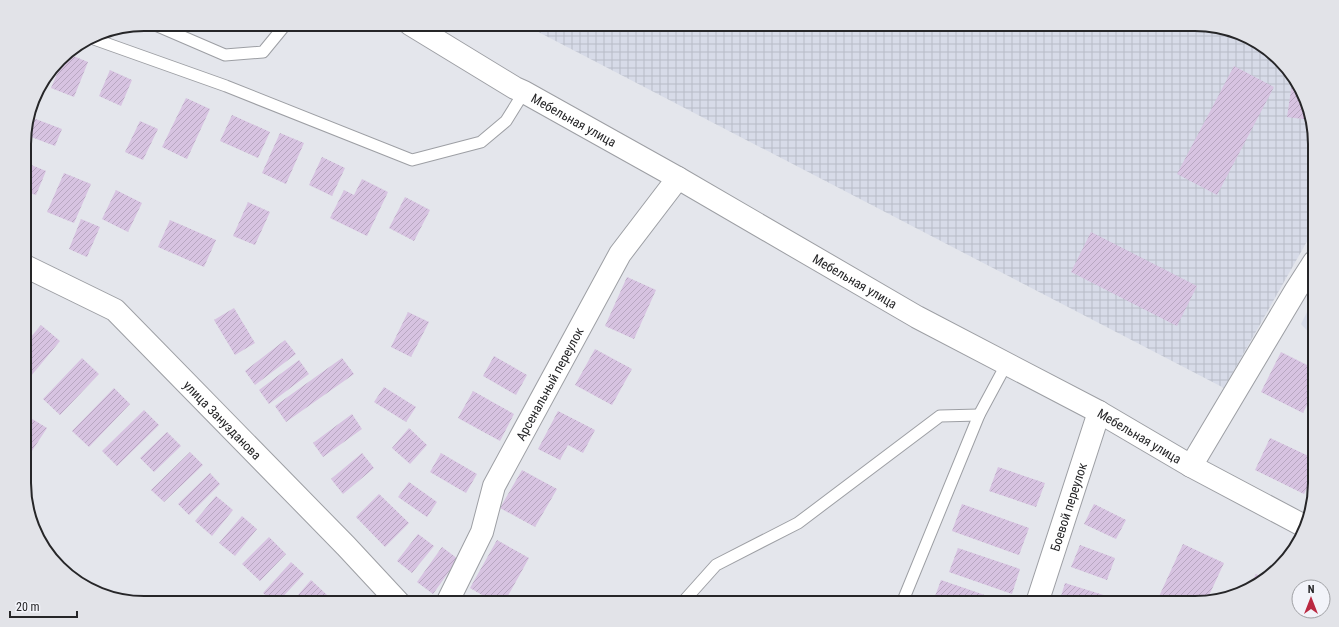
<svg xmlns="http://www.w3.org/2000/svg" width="1339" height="627" font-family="'Roboto Condensed',sans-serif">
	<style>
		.built { fill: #d7dbe8 }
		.industrial { fill: url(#industrial-grid) }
		.building { fill: url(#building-hatch) }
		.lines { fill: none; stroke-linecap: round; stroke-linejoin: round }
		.lane-casing { stroke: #9d9fa4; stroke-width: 13 }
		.street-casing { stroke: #9d9fa4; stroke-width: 24 }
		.lane { stroke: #fff; stroke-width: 11 }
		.street { stroke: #fff; stroke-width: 22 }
		.labels { text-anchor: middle; stroke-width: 4; stroke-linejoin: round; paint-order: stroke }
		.street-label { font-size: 13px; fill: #262628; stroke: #f2f3f9 }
		.rim { fill: none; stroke: #262628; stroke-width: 2 }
	</style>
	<defs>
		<pattern id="industrial-grid" width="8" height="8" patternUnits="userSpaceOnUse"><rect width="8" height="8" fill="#d7dbe8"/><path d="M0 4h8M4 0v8" fill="none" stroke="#b8bcc7"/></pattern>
		<pattern id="building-hatch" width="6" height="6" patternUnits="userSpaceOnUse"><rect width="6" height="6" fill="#d7c3e1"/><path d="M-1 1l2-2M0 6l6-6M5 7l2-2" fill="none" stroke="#b8a7c1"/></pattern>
	</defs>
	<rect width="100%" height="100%" fill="#e4e6ec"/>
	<path class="built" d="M1314 298 1315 339 1301 324Z"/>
	<path class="industrial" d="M523 24H1195L1241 33 1290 71 1314 129V229L1224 388Z"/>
	<g class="building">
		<path d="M210 24H218L214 28Z"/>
		<path d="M66 53 88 62 74 97 51 88Z"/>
		<path d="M1234 66 1274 87 1217 195 1177 174Z"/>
		<path d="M110 70 132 80 121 106 99 96Z"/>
		<path d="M1293 77 1300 95 1311 120 1287 117Z"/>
		<path d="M186 98 210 109 187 159 162 147Z"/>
		<path d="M232 115 270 132 258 158 220 141Z"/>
		<path d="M33 118 62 129 55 146 26 135Z"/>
		<path d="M140 121 158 129 143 160 125 152Z"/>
		<path d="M280 133 304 143 286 184 262 173Z"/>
		<path d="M322 157 345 168 332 196 309 185Z"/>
		<path d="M24 162 46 171 36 195 24 191Z"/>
		<path d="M64 173 91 184 74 223 47 212Z"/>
		<path d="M362 179 388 192 367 236 330 218 344 190 354 195Z"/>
		<path d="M116 190 142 203 128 232 102 219Z"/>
		<path d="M405 197 430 210 414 241 389 228Z"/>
		<path d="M248 202 270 212 255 245 233 236Z"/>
		<path d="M81 219 100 227 87 257 69 249Z"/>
		<path d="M170 220 216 240 204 267 158 247Z"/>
		<path d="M1091 232 1197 286 1177 326 1071 272Z"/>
		<path d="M627 277 656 290 634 339 605 326Z"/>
		<path d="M234 308 255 343 235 355 214 320Z"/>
		<path d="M408 312 429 322 411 357 391 347Z"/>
		<path d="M41 325 60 341 26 382 25 381V344Z"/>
		<path d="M285 340 296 354 255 385 245 371Z"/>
		<path d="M595 349 632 369 612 405 575 385Z"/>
		<path d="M1281 352 1315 369V389L1303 413 1261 392Z"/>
		<path d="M494 356 527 375 516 395 483 376Z"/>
		<path d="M82 358 99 374 60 415 43 399Z"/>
		<path d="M342 358 354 374 286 422 275 406Z"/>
		<path d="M299 360 309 374 269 404 259 390Z"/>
		<path d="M384 387 416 407 406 422 374 402Z"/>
		<path d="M114 388 130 404 89 447 72 431Z"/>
		<path d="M473 391 514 414 500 441 458 418Z"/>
		<path d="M144 410 159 425 117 466 102 451Z"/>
		<path d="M558 411 595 430 583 453 568 445 560 460 538 449Z"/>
		<path d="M352 414 362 429 323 457 313 443Z"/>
		<path d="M29 417 47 428 30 454 25 451V424Z"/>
		<path d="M409 428 427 445 410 464 392 448Z"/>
		<path d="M167 432 181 446 154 472 140 458Z"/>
		<path d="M1270 438 1315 459V471L1304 494 1255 470Z"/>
		<path d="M190 452 203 465 164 502 151 490Z"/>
		<path d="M362 453 374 468 343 494 331 479Z"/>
		<path d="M441 453 477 474 466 493 430 472Z"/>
		<path d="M998 467 1045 483 1036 507 989 491Z"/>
		<path d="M522 470 557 489 535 527 500 508Z"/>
		<path d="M210 473 220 484 189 515 178 504Z"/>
		<path d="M409 482 437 502 427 517 398 497Z"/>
		<path d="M379 494 409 523 385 547 356 517Z"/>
		<path d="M216 496 233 510 212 536 195 521Z"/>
		<path d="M962 504 1029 528 1019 555 952 531Z"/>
		<path d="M1094 504 1126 520 1116 539 1084 524Z"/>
		<path d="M242 516 257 529 235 556 219 543Z"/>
		<path d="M418 534 434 546 412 573 397 561Z"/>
		<path d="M269 537 286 554 260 581 242 564Z"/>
		<path d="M497 540 529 558 504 603H496L470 588Z"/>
		<path d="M1183 544 1224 563 1206 602 1203 603H1156Z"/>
		<path d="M1080 545 1115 558 1107 580 1071 567Z"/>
		<path d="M442 547 458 559 433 594 417 582Z"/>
		<path d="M958 548 1020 569 1012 594 949 572Z"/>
		<path d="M291 562 304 574 277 603H275L263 593Z"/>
		<path d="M1256 574 1266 579 1262 583 1249 587Z"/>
		<path d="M311 580 327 595 320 603H291Z"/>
		<path d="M941 580 1008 603H946L934 599Z"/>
		<path d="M1065 583 1126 602 1125 603H1059Z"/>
	</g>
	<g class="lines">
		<g class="lane-casing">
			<g id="lane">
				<path d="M153 24 225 55 263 52 286 24"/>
				<path d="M91 38 226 86 412 160 481 142 506 121 524 92"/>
				<path d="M682 603 716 565 798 523 940 416 979 415"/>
				<path d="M902 603 979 415 1007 363"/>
			</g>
		</g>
		<g class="street-casing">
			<g id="street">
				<path id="s1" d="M410 24 515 88 524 92 678 178 917 317 1099 412 1191 466 1306 527"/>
				<path id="s2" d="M25 266 115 310 346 546 399 603"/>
				<path d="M1191 466 1296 290 1314 262"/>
				<path id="s3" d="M447 603 482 532 494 486 620 254 678 178"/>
				<path id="s4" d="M1037 603 1099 412"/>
			</g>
		</g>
		<use href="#lane" class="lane"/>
		<use href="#street" class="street"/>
	</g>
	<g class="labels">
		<g class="street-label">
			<text dy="5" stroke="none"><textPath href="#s1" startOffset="190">Мебельная улица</textPath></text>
			<text dy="5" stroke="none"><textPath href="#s1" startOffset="514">Мебельная улица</textPath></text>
			<text dy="5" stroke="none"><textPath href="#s3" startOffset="243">Арсенальный переулок</textPath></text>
			<text dy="5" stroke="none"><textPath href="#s2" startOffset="254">улица Занузданова</textPath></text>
			<text dy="5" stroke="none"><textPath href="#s1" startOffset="838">Мебельная улица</textPath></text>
			<text dy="5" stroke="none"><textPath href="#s4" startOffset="101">Боевой переулок</textPath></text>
		</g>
	</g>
	<path d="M0 0H1339V627H0ZM144 31H1195A113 113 0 0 1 1308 144V483A113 113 0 0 1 1195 596H144A113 113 0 0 1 31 483V144A113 113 0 0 1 144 31Z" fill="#e2e3e8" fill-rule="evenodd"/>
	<path class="rim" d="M144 31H1195A113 113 0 0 1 1308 144V483A113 113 0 0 1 1195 596H144A113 113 0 0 1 31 483V144A113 113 0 0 1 144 31Z"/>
	<g transform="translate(1311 599)"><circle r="19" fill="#f2f3f9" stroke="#a0a1a5"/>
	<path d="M0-3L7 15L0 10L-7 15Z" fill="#ba2841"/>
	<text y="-6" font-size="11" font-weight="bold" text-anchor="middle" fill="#262628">N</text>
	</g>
	<path d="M10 611v6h67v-6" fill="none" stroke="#262628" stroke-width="2"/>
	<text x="16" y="611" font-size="12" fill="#262628" stroke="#f2f3f9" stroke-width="3" paint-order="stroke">20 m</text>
</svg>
